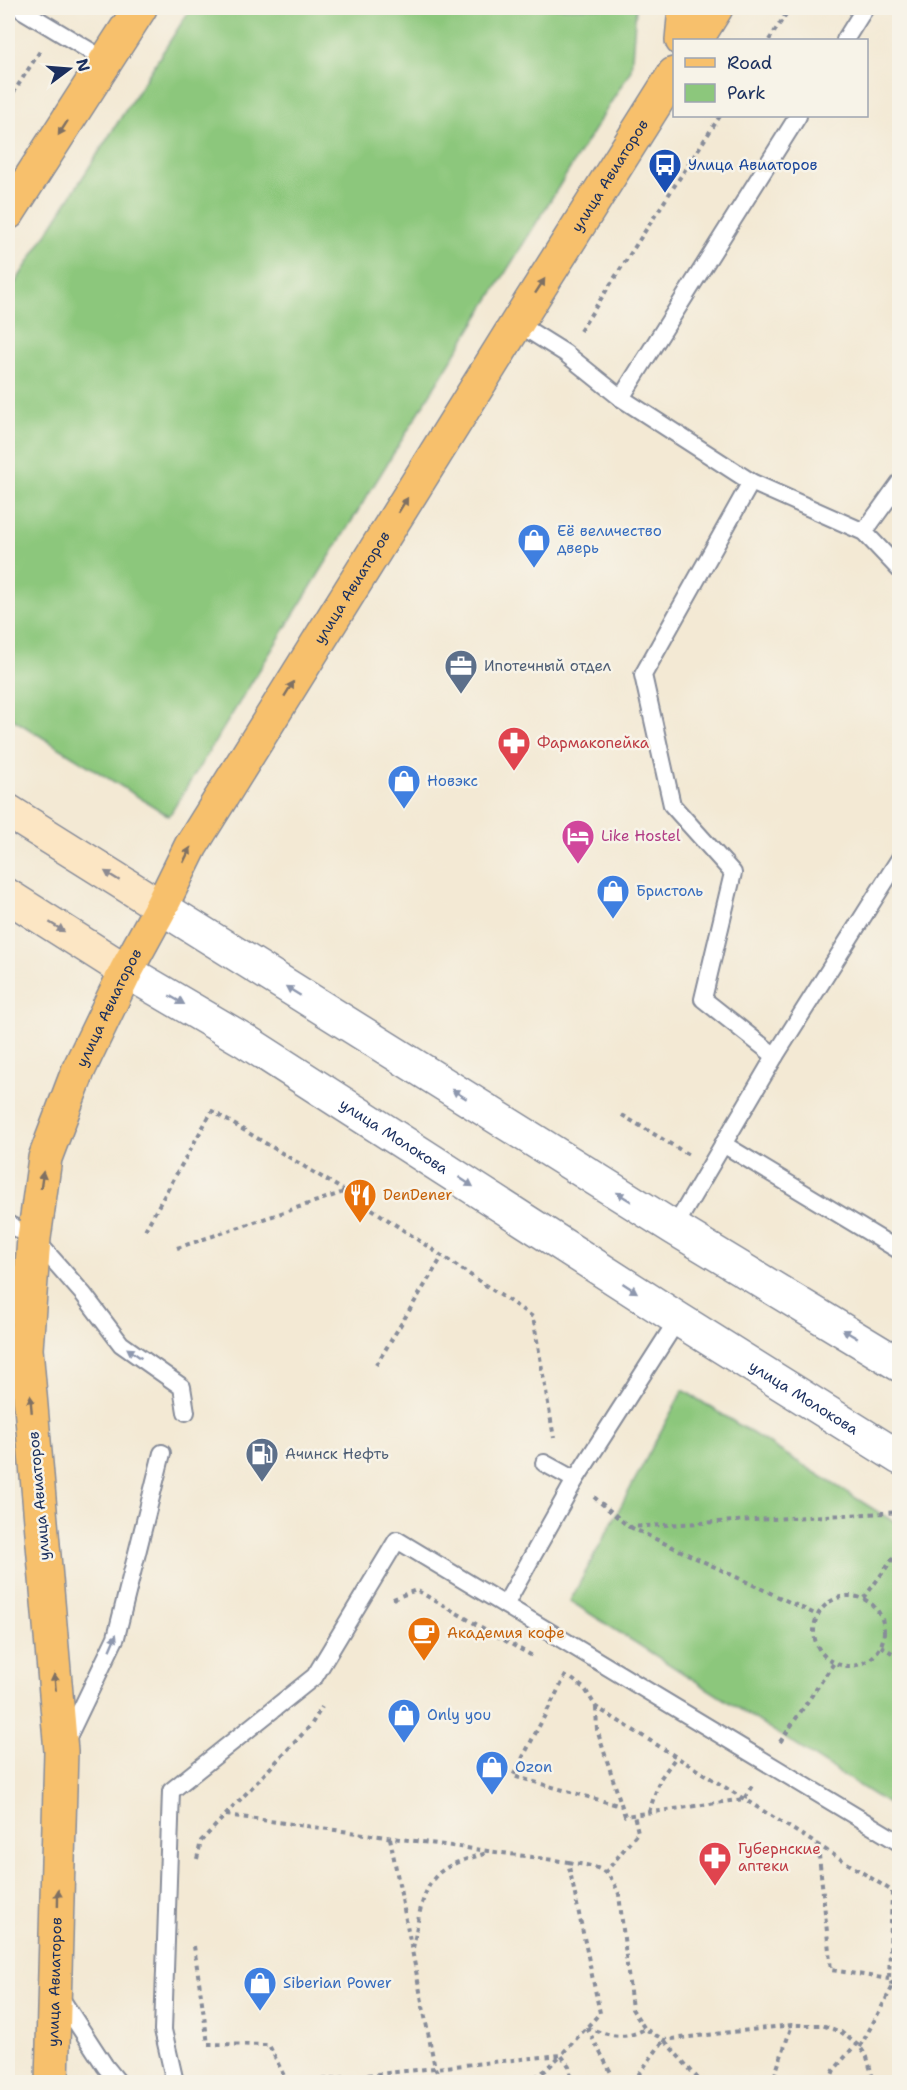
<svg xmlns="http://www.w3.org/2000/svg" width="907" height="2090" font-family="'Shantell Sans',sans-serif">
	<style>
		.green { fill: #8cc77c; stroke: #547b6d; stroke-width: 1.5 }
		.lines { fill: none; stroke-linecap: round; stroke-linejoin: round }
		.service-casing { stroke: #878c99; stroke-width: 20 }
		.tertiary-casing { stroke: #878c99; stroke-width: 36 }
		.secondary-casing { stroke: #878c99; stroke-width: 36 }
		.primary-casing { stroke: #878c99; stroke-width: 36 }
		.path { stroke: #878c99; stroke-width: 4; stroke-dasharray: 4.5 4.5; stroke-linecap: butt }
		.service { stroke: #fff; stroke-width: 16 }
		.tertiary { stroke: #fff; stroke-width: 33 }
		.secondary { stroke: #fce6c4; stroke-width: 33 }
		.primary { stroke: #f7c06c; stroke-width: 33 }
		.oneway { fill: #7e7064 }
		.oneway2 { fill: #8c8a91 }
		.oneway3 { fill: #8d97ae }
		.labels { text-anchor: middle; stroke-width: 5; stroke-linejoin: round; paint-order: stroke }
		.transit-label { font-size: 15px; fill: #164399; stroke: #f7f3e8; text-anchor: start }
		.street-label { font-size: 15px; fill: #1b2f5e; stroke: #f7f3e8 }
		.shop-label { font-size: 15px; fill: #366cbe; stroke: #f7f3e8; text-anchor: start }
		.service-label { font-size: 15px; fill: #4e5e75; stroke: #f7f3e8; text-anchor: start }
		.health-label { font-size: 15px; fill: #be3a42; stroke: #f7f3e8; text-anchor: start }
		.hotel-label { font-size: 15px; fill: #b23c85; stroke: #f7f3e8; text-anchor: start }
		.food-label { font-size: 15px; fill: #c56008; stroke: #f7f3e8; text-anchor: start }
	</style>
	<rect width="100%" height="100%" fill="#f7f3e8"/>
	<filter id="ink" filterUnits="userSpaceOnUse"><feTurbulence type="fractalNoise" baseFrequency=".0167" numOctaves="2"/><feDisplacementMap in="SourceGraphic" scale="12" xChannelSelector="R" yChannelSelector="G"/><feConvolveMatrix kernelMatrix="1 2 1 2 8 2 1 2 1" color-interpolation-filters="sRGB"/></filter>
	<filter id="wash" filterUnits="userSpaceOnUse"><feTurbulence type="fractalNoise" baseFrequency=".008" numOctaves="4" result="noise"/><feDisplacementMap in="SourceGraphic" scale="24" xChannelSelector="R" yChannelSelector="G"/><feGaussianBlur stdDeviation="1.35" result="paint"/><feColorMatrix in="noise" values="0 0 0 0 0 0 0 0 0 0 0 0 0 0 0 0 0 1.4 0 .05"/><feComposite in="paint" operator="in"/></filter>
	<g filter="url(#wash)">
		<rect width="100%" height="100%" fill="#f3e9d4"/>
		<g class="green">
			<path d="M191 8H636L631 70 169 816 8 716V294Z"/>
			<path d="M683 1390 899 1525V1811L570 1601Z"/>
		</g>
	</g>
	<g filter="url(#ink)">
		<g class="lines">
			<g class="service-casing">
				<g id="service">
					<path d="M22 10 107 61"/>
					<path d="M845 40 865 8"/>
					<path d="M517 323 565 353 621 398 751 482 864 532 900 570"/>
					<path d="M621 398 798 116"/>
					<path d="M751 482 643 675 672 805 733 873 703 999 775 1056"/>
					<path d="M864 532 900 482"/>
					<path d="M723 1144 900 1251"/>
					<path d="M8 1224 34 1238 84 1295 121 1344 182 1387 186 1412"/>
					<path d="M674 1228 775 1056 900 858"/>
					<path d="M678 1319 575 1480 505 1605 900 1843"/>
					<path d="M544 1463 575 1480"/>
					<path d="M65 1743 116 1637 162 1453"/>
					<path d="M58 1994 105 2066 118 2082"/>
					<path d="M175 2082 163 2030 171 1791 315 1676 397 1540 505 1605"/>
				</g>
			</g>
			<g class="tertiary-casing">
				<g id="tertiary">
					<path d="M161 907 674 1228 900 1365"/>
					<path id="s1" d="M126 971 247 1042 678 1319 900 1458"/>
				</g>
			</g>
			<g class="secondary-casing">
				<g id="secondary">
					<path d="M8 811 161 907"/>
					<path d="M8 896 126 971"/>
				</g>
			</g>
			<g class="primary-casing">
				<g id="primary">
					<path d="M682 40 685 8"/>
					<path d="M696 40 716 8"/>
					<path d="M8 213 140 8"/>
					<path id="s2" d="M52 2082 61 1751 26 1349 34 1238 45 1158 78 1071 126 971 161 907 191 846 517 323 674 74"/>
				</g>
			</g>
			<g class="path">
				<path d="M769 40 790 8"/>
				<path d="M8 101 40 51"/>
				<path d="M580 331 720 116"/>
				<path d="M622 1115 689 1155"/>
				<path d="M145 1230 212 1111 345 1191 533 1317 554 1438"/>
				<path d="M177 1248 344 1192"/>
				<path d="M376 1365 442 1257"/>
				<path d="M594 1497 629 1527 900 1512"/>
				<path d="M630 1527 817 1615"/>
				<circle cx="849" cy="1631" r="35"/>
				<path d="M864 1598 900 1549"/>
				<path d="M393 1599 416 1590 534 1657"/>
				<path d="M881 1646 900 1658"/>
				<path d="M566 1675 513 1776 621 1806"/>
				<path d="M572 1679 585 1689 596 1707 900 1896"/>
				<path d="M596 1708 597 1730 625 1816 744 1799 753 1784"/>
				<path d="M780 1742 834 1663"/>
				<path d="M649 1812 660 1779 676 1757"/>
				<path d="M226 1815 568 1862 600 2013 561 2055 300 2082"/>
				<path d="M390 1838 435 2068 442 2082"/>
				<path d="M818 1846 831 1970 889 1979"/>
				<path d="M197 1859 201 1841 311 1725 322 1707"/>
				<path d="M568 1862C596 1867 607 1865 619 1894L632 2009 645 2029 664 2040 792 2025H822L841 2032 860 2047 867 2057 874 2082"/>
				<path d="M605 1873 638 1832 634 1815"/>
				<path d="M892 1892 889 1979 893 1986"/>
				<path d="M194 1946 208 2044 269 2045 287 2082"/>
				<path d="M413 1948C418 1925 420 1890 439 1873 452 1862 471 1858 487 1853"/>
				<path d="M587 2028 616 2082"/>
				<path d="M587 2028C610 2035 622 2041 645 2029"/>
				<path d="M860 2047 893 1986H900"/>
				<path d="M527 2082 546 2070 561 2055 569 2066 572 2082"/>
				<path d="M633 2082 664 2040 701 2082"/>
				<path d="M768 2082 774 2077 792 2025"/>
				<path d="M829 2082 834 2070 856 2044"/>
			</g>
			<use href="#service" class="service"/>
			<use href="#tertiary" class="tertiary"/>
			<use href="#secondary" class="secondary"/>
			<use href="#primary" class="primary"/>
		</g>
		<defs><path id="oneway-solid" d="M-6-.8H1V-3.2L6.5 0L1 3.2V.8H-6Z" transform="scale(1.5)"/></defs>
		<g class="oneway">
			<use href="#oneway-solid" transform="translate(63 128) rotate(123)"/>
			<use href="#oneway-solid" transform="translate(540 286) rotate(-57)"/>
			<use href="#oneway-solid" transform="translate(403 505) rotate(-58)"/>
			<use href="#oneway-solid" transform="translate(289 689) rotate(-58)"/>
			<use href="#oneway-solid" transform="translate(187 855) rotate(-64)"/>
			<use href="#oneway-solid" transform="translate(42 1180) rotate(-82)"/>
			<use href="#oneway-solid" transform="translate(31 1404) rotate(-95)"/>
			<use href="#oneway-solid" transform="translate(55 1682) rotate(-95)"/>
			<use href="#oneway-solid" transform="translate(58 1898) rotate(-89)"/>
		</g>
		<g class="oneway2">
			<use href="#oneway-solid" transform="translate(112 876) rotate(-148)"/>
			<use href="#oneway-solid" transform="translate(57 927) rotate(32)"/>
		</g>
		<g class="oneway3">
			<use href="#oneway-solid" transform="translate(293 991) rotate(-148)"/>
			<use href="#oneway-solid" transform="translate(177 1000) rotate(30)"/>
			<use href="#oneway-solid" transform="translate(459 1094) rotate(-148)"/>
			<use href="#oneway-solid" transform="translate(466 1182) rotate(33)"/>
			<use href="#oneway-solid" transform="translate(624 1197) rotate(-148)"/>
			<use href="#oneway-solid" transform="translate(630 1288) rotate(33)"/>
			<use href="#oneway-solid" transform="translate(850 1334) rotate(-149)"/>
			<use href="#oneway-solid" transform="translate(134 1353) rotate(-145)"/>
			<use href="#oneway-solid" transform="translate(113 1642) rotate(-67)"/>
		</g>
	</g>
	<defs>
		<g id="bus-pin" transform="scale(1.725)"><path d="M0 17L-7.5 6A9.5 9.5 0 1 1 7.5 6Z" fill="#1a4fb4" stroke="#f7f3e8"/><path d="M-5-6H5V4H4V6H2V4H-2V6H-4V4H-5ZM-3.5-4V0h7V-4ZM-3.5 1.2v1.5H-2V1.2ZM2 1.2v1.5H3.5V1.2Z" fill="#fff"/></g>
		<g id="shop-pin" transform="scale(1.725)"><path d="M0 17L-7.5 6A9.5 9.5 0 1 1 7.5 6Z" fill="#3f7fe0" stroke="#f7f3e8"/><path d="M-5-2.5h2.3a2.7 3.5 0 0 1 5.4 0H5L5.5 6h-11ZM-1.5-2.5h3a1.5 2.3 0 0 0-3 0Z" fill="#fff"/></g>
		<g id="office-pin" transform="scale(1.725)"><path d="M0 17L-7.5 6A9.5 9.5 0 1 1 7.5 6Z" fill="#5c6f8a" stroke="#f7f3e8"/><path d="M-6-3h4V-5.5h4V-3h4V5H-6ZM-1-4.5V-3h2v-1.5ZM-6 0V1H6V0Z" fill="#fff"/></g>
		<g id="pharmacy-pin" transform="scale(1.725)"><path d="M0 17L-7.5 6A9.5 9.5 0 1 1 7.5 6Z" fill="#e0444e" stroke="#f7f3e8"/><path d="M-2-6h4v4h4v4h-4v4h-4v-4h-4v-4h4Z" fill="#fff"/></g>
		<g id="hotel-pin" transform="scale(1.725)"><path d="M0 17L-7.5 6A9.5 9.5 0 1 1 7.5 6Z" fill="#d1479c" stroke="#f7f3e8"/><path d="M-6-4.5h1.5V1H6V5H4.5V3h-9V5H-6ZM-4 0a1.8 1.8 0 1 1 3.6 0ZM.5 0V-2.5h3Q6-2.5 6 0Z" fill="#fff"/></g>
		<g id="restaurant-pin" transform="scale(1.725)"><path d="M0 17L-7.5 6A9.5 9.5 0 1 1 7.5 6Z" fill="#e8710a" stroke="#f7f3e8"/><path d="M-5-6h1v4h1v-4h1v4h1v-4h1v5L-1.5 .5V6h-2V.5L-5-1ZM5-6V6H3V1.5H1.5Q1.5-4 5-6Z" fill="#fff"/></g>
		<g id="fuel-pin" transform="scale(1.725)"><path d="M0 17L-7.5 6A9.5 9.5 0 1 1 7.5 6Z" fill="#5c6f8a" stroke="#f7f3e8"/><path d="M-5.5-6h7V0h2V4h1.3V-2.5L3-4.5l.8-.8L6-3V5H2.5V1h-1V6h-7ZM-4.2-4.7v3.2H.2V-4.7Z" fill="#fff"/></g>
		<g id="cafe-pin" transform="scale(1.725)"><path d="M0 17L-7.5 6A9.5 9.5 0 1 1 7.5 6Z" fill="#e8710a" stroke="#f7f3e8"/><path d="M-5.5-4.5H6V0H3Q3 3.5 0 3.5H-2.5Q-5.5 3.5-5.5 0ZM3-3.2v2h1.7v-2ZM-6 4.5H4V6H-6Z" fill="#fff"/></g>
	</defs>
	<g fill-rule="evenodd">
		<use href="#bus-pin" x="665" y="165"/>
		<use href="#shop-pin" x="534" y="540"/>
		<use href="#office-pin" x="461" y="666"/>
		<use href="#pharmacy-pin" x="514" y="743"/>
		<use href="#shop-pin" x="404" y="781"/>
		<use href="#hotel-pin" x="578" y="836"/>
		<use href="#shop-pin" x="613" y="891"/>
		<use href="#restaurant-pin" x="360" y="1195"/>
		<use href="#fuel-pin" x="262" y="1454"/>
		<use href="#cafe-pin" x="424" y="1633"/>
		<use href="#shop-pin" x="404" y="1715"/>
		<use href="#shop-pin" x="492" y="1767"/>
		<use href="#pharmacy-pin" x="715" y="1858"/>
		<use href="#shop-pin" x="260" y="1983"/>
	</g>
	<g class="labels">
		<g class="transit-label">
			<text x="688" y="170">Улица Авиаторов</text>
		</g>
		<g class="street-label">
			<text dy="5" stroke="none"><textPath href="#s2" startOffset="2062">улица Авиаторов</textPath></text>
			<text dy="5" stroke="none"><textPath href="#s2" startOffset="1576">улица Авиаторов</textPath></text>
			<text dy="5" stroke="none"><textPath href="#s2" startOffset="1090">улица Авиаторов</textPath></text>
			<text dy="5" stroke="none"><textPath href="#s1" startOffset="315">улица Молокова</textPath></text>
			<text dy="5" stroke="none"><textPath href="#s1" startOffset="801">улица Молокова</textPath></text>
			<text transform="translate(39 1496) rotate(-95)" y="5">улица Авиаторов</text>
			<text dy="5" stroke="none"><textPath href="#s2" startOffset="100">улица Авиаторов</textPath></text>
		</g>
		<g class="shop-label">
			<text x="557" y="536">Её величество<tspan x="557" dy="17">дверь</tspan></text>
			<text x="427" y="786">Новэкс</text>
			<text x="636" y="896">Бристоль</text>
			<text x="427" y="1720">Only you</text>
			<text x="515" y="1772">Ozon</text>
			<text x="283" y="1988">Siberian Power</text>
		</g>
		<g class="service-label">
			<text x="484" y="671">Ипотечный отдел</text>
			<text x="285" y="1459">Ачинск Нефть</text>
		</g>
		<g class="health-label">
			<text x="537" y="748">Фармакопейка</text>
			<text x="738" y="1854">Губернские<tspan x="738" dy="17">аптеки</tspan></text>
		</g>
		<g class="hotel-label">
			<text x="601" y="841">Like Hostel</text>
		</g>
		<g class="food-label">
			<text x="383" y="1200">DenDener</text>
			<text x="447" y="1638">Академия кофе</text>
		</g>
	</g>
	<rect width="907" height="2090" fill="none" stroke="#f7f3e8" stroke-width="30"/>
	<rect x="673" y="39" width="195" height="78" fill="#f7f3e8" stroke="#9fa5b1" stroke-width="1.5"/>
	<rect x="685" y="58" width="30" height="9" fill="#f7c06c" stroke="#9fa5b1" stroke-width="1.5"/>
	<text x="727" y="69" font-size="18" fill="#1b2f5e">Road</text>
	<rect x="685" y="84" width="30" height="18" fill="#8cc77c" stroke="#9fa5b1" stroke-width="1.5"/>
	<text x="727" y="99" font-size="18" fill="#1b2f5e">Park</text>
	<g transform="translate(69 69) rotate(74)" stroke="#f7f3e8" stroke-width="4.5" paint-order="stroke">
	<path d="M0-4.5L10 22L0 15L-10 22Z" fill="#1b2f5e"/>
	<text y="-9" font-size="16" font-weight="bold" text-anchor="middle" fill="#1b2f5e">N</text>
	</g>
</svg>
